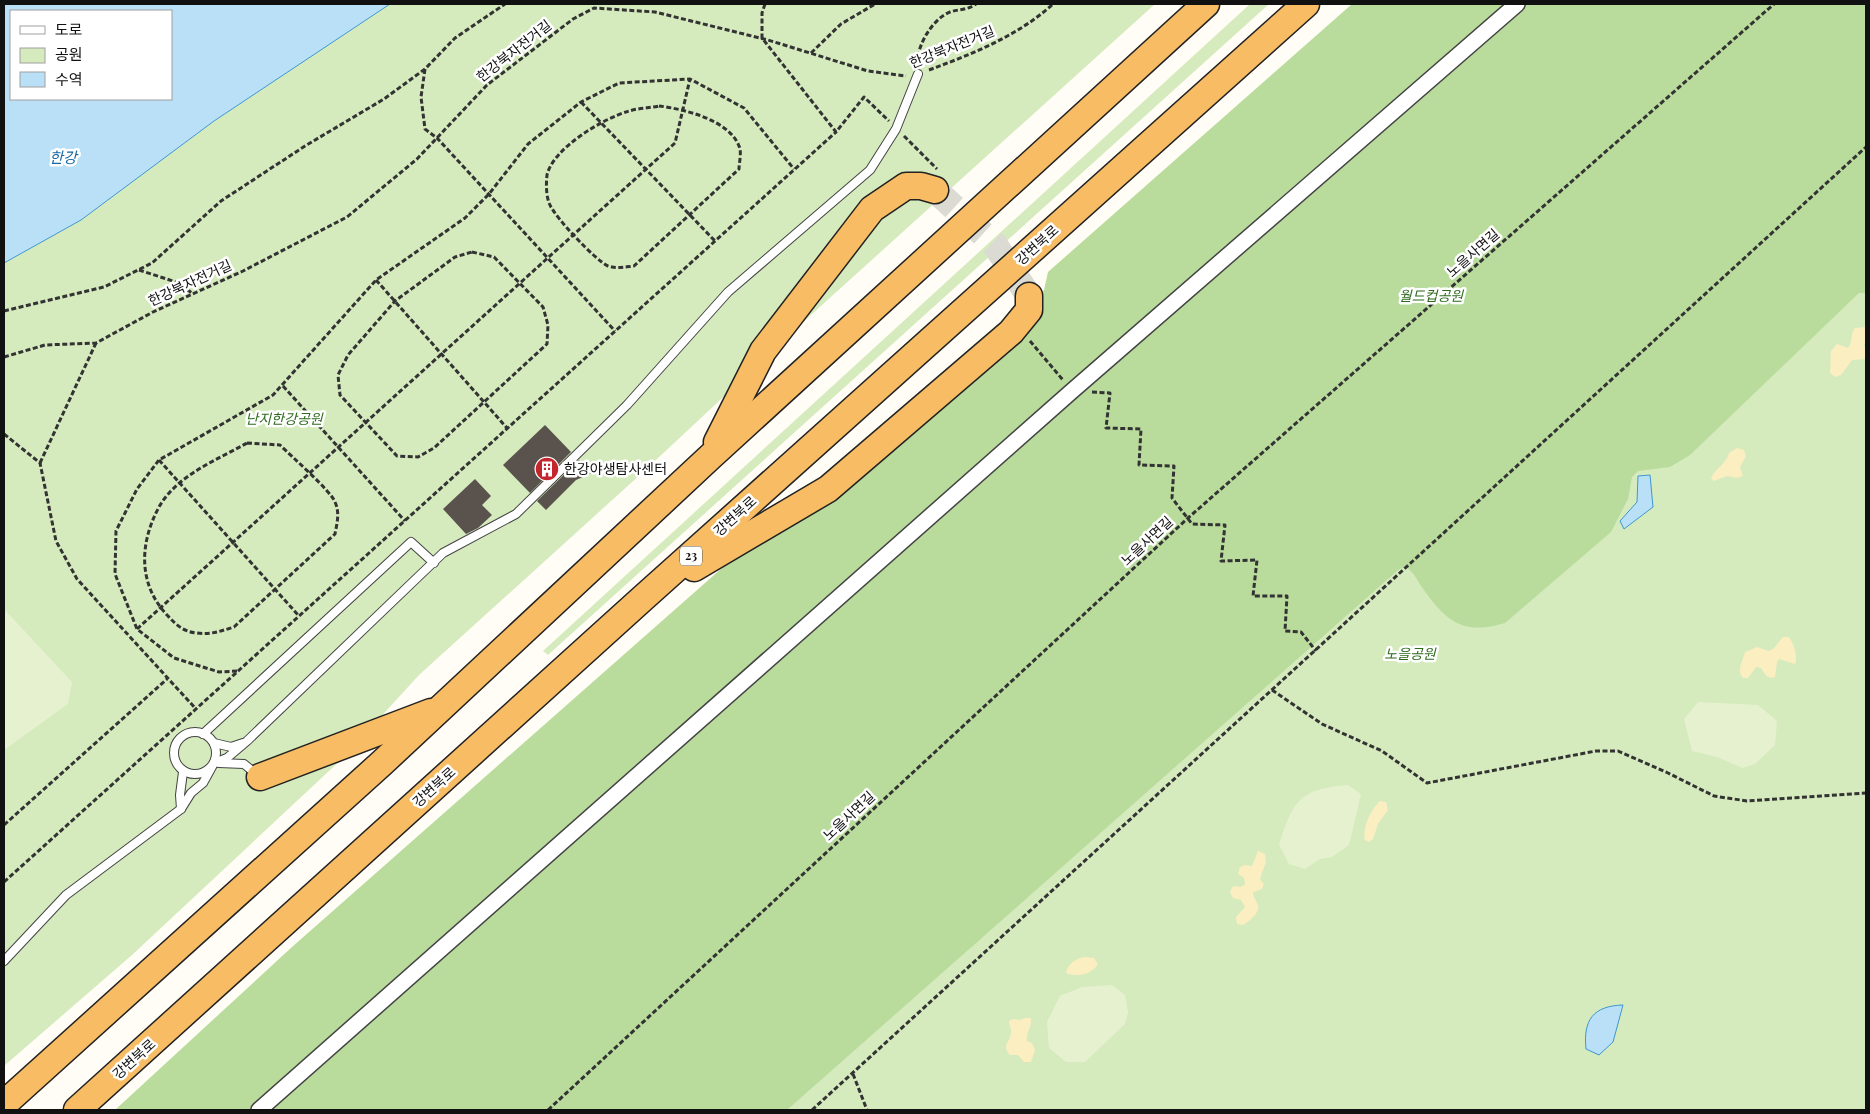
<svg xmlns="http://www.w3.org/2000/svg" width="1870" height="1114" font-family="'Playfair Display','Noto Sans KR',serif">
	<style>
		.green { fill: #d5ebbd }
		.forest { fill: #b9dc9c }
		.sand { fill: #fbeec1 }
		.pitch { fill: #e6f2cf }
		.water { fill: #b9e0f7; stroke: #3f96cf; fill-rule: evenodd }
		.building { fill: #5a524d }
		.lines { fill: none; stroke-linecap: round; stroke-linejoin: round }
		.trunk-tunnel { stroke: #dbdad3; stroke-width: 26; stroke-dasharray: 26 13; stroke-linecap: butt }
		.service-casing { stroke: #444; stroke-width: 10 }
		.minor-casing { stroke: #444; stroke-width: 18 }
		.trunk-casing { stroke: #222; stroke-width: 29 }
		.path { stroke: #333; stroke-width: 3; stroke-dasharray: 5 2.5; stroke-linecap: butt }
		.service { stroke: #fff; stroke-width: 8 }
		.minor { stroke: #fff; stroke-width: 15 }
		.trunk { stroke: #f7bc64; stroke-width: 26 }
		.labels { text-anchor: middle; stroke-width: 5; stroke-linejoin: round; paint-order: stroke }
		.shield { fill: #fff; stroke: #585858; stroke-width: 1 }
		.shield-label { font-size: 12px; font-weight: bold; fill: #111 }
		.street-label { font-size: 14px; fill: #111; stroke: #fff }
		.park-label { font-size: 14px; font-style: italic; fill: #2f6b1f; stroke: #fff }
		.poi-label { font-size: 14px; fill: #111; stroke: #fff; text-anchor: start }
		.water-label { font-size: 15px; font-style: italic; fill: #1768a6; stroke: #fff }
	</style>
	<rect width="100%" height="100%" fill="#fffdf5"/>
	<g class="green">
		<path d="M390 4H1155L812 314 642 473 419 675 344 757 132 955 4 1066V263L81 220 214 121Z"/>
		<path d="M1250 4H1269L548 655 543 651Z"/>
		<path d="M1866 4V1110H189Z"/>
	</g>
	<path class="forest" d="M1352 4H1866V293H1859L1690 455 1670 467 1638 471 1632 477 1628 499 1611 532 1505 623C1465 635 1447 623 1424 590 1417 581 1415 573 1405 566L1397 571 787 1110H115L292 947 764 531 967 366 1044 290 1048 272Z"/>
	<g class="sand">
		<path d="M1866 327V341L1864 345 1866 348V359L1852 360 1841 375 1835 377 1830 373 1831 351 1837 344 1848 348C1853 341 1850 335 1855 328Z"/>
		<path d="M1737 448 1744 450 1746 456 1740 467 1743 476 1737 478 1727 476 1714 481 1711 478C1716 468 1726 464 1729 453Z"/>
		<path d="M1783 637H1789C1794 644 1798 656 1795 664L1779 659 1777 662 1775 677C1766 679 1766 675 1761 668L1756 667 1748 678H1743C1736 670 1743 661 1745 652L1757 647 1769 651 1774 648Z"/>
		<path d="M1380 801 1386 802 1388 810 1378 824 1373 839 1369 842 1365 840C1362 828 1371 809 1380 801Z"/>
		<path d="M1258 851 1265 854 1266 862 1260 879 1264 884 1262 889 1253 892C1253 897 1256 900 1258 905 1260 914 1249 921 1243 925L1237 924 1236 917 1245 907 1241 900 1233 898 1230 892 1233 886 1241 887 1245 884 1244 878 1238 874 1240 867 1245 865 1252 866Z"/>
		<path d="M1085 957 1094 958 1098 964C1092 974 1079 977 1068 974L1066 972C1070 962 1075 959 1085 957Z"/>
		<path d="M1025 1018H1031C1032 1027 1026 1032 1027 1041L1032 1043 1035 1050 1031 1062H1024L1018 1055H1010C1001 1045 1010 1043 1011 1033 1012 1029 1009 1026 1009 1021L1013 1019 1020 1020Z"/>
	</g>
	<g class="pitch">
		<path d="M4 609 72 682 68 704 4 750Z"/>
		<path d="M1698 702 1758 705 1777 721 1775 745 1755 764 1743 768 1717 757 1692 751 1684 719Z"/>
		<path d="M1348 785 1361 794 1349 845 1332 857 1320 859 1305 869 1289 864 1279 845C1293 801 1299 789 1348 785Z"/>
		<path d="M1112 985 1125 995 1128 1012 1125 1024 1085 1062H1066L1049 1048 1047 1022 1060 996 1082 987Z"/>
	</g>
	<g class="water">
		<path d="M4 4H390L214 121 81 220 4 263ZM11 11H171V99H11Z"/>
		<path d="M1650 475 1653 507 1624 529 1620 521 1637 502 1638 476Z"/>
		<path d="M1623 1005 1613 1042 1599 1055 1586 1049C1583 1020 1593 1006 1623 1005Z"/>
	</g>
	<g class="building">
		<path d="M545 425 571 452 530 493 503 465Z"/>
		<path d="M579 460 592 473 576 480 546 510 537 501Z"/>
		<path d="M475 479 491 496 482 505 492 515 478 528 466 534 443 509Z"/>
	</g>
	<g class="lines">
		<path class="trunk-tunnel" d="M935 190 995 245 1029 296"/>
		<g class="service-casing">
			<g id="service">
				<circle cx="195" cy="753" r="21"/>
				<path d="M203 734 411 542 434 563"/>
				<path d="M214 743 231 747 243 743"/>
				<path d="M219 763 244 764 256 774"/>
				<path d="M181 809 180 795 183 772"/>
				<path d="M4 961 66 895 181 809 191 793 203 783 214 763 227 758 247 741 443 553 516 514 627 405 728 292 870 170 896 129 918 74"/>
			</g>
		</g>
		<g class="minor-casing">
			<path id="minor" d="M259 1110 1072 391 1517 4"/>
		</g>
		<g class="trunk-casing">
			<g id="trunk">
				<path d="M717 442 763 351 872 209 906 186H921L935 190"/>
				<path d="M694 568 828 489 1011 332 1029 310V296"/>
				<path d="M260 777 431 712"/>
				<path d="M4 1104 383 762 710 457 1206 4"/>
				<path d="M77 1110 643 598 1306 4"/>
			</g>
		</g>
		<g class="path">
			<path d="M765 4 762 13V38L836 132 864 97 889 121"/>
			<path d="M811 53 841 24 875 4"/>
			<path d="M917 64C917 46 932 19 950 12 959 9 968 10 976 4"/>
			<path d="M425 69 421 97 425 129 437 138 615 331"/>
			<path d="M929 70C972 54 1018 36 1053 4"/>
			<path d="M581 102 715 241"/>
			<path d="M659 106C684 109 729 120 739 146 742 152 739 163 739 169L634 266C625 267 617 269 608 266 596 261 555 217 550 205 546 197 546 184 547 175 553 148 604 118 629 111 639 108 649 108 659 106Z"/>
			<path d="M904 136 937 169"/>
			<path d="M472 252 494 257 543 307 548 325 547 344 434 448 418 457 397 456 340 395 338 375 348 355 395 301 455 257Z"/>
			<path d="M139 270 179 283 193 294"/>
			<path d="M376 280 507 428"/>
			<path d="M4 311 104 287 152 263 221 201 305 146 384 99 425 69 455 38 505 4"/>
			<path d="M1030 341 1063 380"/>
			<path d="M4 357 45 345 96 343 153 312 243 271 347 217 417 159 487 85 573 19 594 8 655 12 768 40 868 71 906 76"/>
			<path d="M283 386 405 521"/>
			<path d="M1092 392 1110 393 1106 428 1141 429 1139 465 1174 466 1172 498 1192 524 1225 525 1221 561 1257 560 1253 596H1287L1285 631 1301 632 1316 651"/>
			<path d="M4 434 40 463 56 541 77 579 196 709"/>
			<path d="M247 443 280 445C291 456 331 491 335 502 340 513 337 523 335 534L234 627C221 631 210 635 197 633 184 632 176 625 168 616 138 585 139 544 159 507 177 475 217 460 247 443Z"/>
			<path d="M159 460 299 616"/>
			<path d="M40 463 96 343"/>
			<path d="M137 629 675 143 690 79"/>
			<path d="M237 671 219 672 174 658 137 629 115 574 116 531 137 489 159 460 273 395 376 280 465 218 489 194 528 144 581 102 619 83 690 79 744 108 794 169"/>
			<path d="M1272 690 1322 724 1382 751 1427 783 1596 751H1618L1668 773 1714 796 1747 801 1866 793"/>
			<path d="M4 825 167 679"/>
			<path d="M4 882 836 132"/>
			<path d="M853 1074 867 1110"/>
			<path d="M548 1110 1188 518 1774 4"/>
			<path d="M812 1110 1866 147"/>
		</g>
		<use href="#service" class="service"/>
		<use href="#minor" class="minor"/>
		<use href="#trunk" class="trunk"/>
	</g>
	<defs>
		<g id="building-disc" transform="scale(1.25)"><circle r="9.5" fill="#c4262e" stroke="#fff"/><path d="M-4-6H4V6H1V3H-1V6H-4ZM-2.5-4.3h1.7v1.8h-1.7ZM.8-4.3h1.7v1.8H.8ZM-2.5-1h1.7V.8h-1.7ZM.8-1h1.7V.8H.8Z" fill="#fff"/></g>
	</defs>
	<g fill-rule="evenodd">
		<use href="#building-disc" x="547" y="469"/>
	</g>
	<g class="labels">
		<rect class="shield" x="680" y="546.5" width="22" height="19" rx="4"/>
		<g class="shield-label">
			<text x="691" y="560">23</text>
		</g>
		<g class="street-label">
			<text transform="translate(952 47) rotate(-22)" y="5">한강북자전거길</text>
			<text transform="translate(514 51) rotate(-38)" y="5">한강북자전거길</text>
			<text transform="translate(1037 245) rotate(-42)" y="5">강변북로</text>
			<text transform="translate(1473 253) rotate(-41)" y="5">노을사면길</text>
			<text transform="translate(190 283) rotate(-25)" y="5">한강북자전거길</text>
			<text transform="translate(735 516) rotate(-42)" y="5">강변북로</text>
			<text transform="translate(1147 541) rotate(-43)" y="5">노을사면길</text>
			<text transform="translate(434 787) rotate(-42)" y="5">강변북로</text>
			<text transform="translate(849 816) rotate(-43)" y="5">노을사면길</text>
			<text transform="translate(134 1059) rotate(-42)" y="5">강변북로</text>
		</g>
		<g class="park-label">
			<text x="1431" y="301">월드컵공원</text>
			<text x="284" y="424">난지한강공원</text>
			<text x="1410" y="659">노을공원</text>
		</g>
		<g class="poi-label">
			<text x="564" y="474">한강야생탐사센터</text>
		</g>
		<g class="water-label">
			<text x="63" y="163">한강</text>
		</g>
	</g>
	<rect width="1870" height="1114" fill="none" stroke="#111111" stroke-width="10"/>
	<rect x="10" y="10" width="162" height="90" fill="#ffffff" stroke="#a0a0a0"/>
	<rect x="20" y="26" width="25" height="8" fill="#ffffff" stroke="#a0a0a0"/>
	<text x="55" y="35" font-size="15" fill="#111111">도로</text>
	<rect x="20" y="48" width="25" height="15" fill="#d5ebbd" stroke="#a0a0a0"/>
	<text x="55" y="60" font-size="15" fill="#111111">공원</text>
	<rect x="20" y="72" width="25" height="15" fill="#b9e0f7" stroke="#a0a0a0"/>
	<text x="55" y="85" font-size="15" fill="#111111">수역</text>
</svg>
